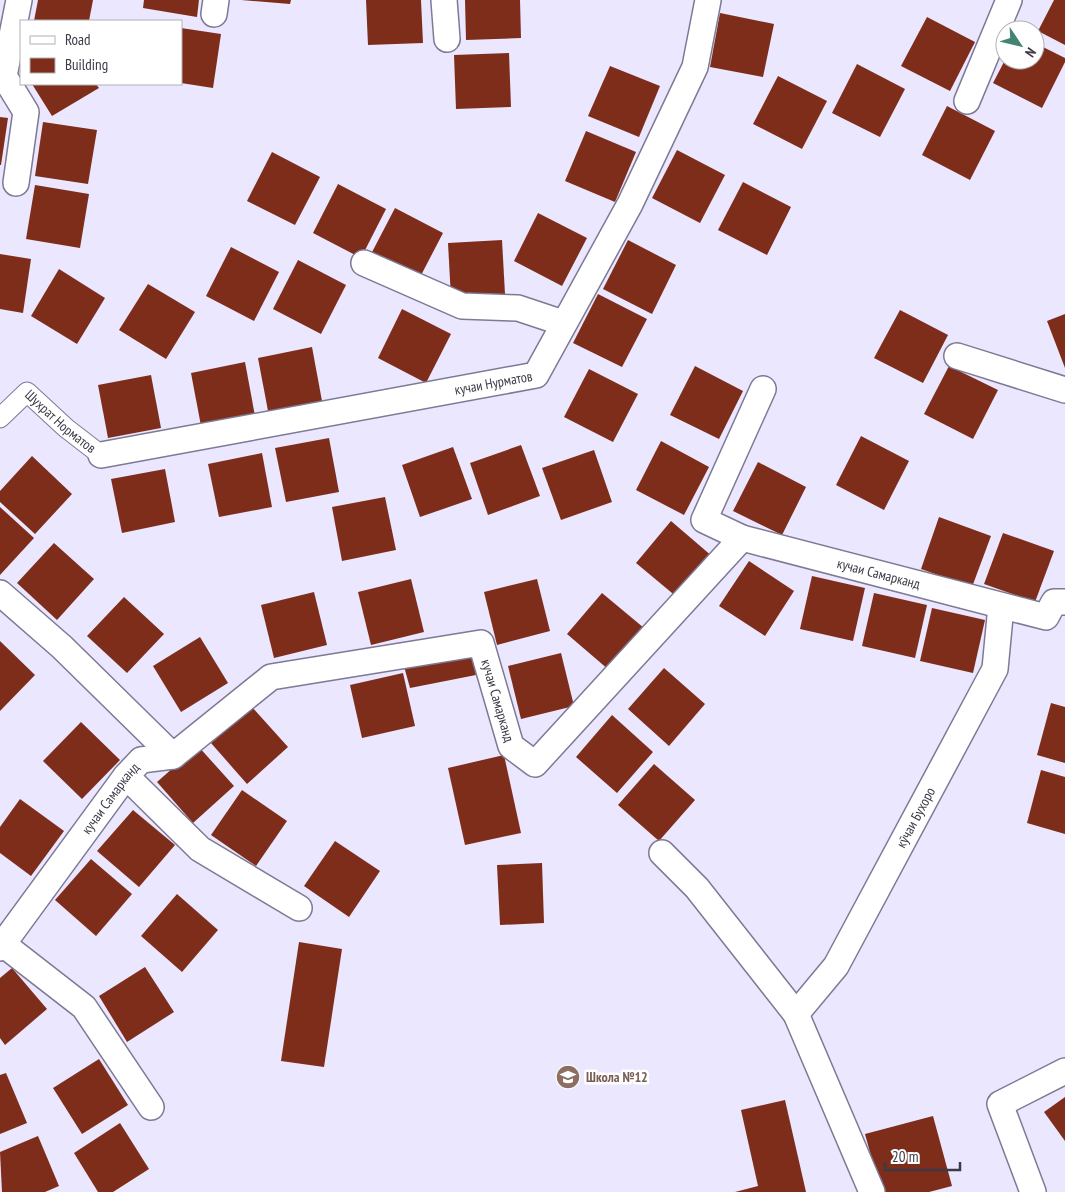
<svg xmlns="http://www.w3.org/2000/svg" width="1065" height="1192" font-family="'PT Sans Narrow',sans-serif">
	<style>
		.building { fill: #7e2d1a }
		.lines { fill: none; stroke-linecap: round; stroke-linejoin: round }
		.pedestrian-casing { stroke: #7e7994; stroke-width: 21 }
		.minor-casing { stroke: #7e7994; stroke-width: 28 }
		.pedestrian { stroke: #fff; stroke-width: 19 }
		.minor { stroke: #fff; stroke-width: 25 }
		.labels { text-anchor: middle; stroke-width: 5; stroke-linejoin: round; paint-order: stroke }
		.street-label { font-size: 14px; fill: #3c3a45; stroke: #fff }
		.education-label { font-size: 14px; font-weight: bold; fill: #785e54; stroke: #fff; text-anchor: start }
	</style>
	<rect width="100%" height="100%" fill="#ebe7ff"/>
	<g class="building">
		<path d="M38 0H93L89 21H34Z"/>
		<path d="M144 0H199L197 17 143 8Z"/>
		<path d="M241 0H291L290 4Z"/>
		<path d="M366 0H421L423 43 368 45Z"/>
		<path d="M465 0H520L521 38 466 40Z"/>
		<path d="M1054 0H1065V45L1038 31Z"/>
		<path d="M720 13 774 24 763 77 710 67Z"/>
		<path d="M927 17 975 42 950 91 901 66Z"/>
		<path d="M181 28 221 34 213 88 181 83Z"/>
		<path d="M1035 43 1065 58V62L1042 108 993 83 1005 60H1035Z"/>
		<path d="M509 53 511 107 456 109 454 55Z"/>
		<path d="M857 64 905 89 880 137 832 113Z"/>
		<path d="M610 66 660 86 639 137 588 116Z"/>
		<path d="M778 76 827 101 802 149 753 124Z"/>
		<path d="M32 84H96L99 88 52 116Z"/>
		<path d="M947 106 995 131 970 180 922 155Z"/>
		<path d="M0 117 8 118 1 165H0Z"/>
		<path d="M43 122 97 130 88 184 35 176Z"/>
		<path d="M586 131 636 152 615 202 565 181Z"/>
		<path d="M677 150 725 175 700 223 652 198Z"/>
		<path d="M272 152 320 177 295 225 247 201Z"/>
		<path d="M743 182 791 207 767 255 718 230Z"/>
		<path d="M338 184 386 209 361 258 313 233Z"/>
		<path d="M35 185 89 194 80 248 26 239Z"/>
		<path d="M395 208 443 233 418 281 370 256Z"/>
		<path d="M538 213 587 238 562 286 514 261Z"/>
		<path d="M502 240 505 294 451 298 448 243Z"/>
		<path d="M628 240 676 265 652 314 603 289Z"/>
		<path d="M231 247 279 272 254 321 206 296Z"/>
		<path d="M0 254 31 259 23 313 0 309Z"/>
		<path d="M298 260 346 285 321 334 273 309Z"/>
		<path d="M59 269 105 298 77 344 31 316Z"/>
		<path d="M148 284 195 312 166 359 119 330Z"/>
		<path d="M598 294 647 319 622 367 573 343Z"/>
		<path d="M402 309 451 334 426 383 378 358Z"/>
		<path d="M900 310 948 335 923 383 874 358Z"/>
		<path d="M1065 314V368L1047 321Z"/>
		<path d="M312 347 322 401 268 411 258 358Z"/>
		<path d="M245 362 255 416 201 426 191 373Z"/>
		<path d="M695 366 743 391 719 439 670 415Z"/>
		<path d="M949 366 998 390 973 439 924 414Z"/>
		<path d="M589 369 638 394 613 442 564 417Z"/>
		<path d="M151 375 161 428 108 438 98 385Z"/>
		<path d="M861 436 909 461 884 510 836 485Z"/>
		<path d="M329 438 339 492 286 502 275 448Z"/>
		<path d="M661 441 709 467 684 515 636 490Z"/>
		<path d="M521 445 540 496 488 515 470 463Z"/>
		<path d="M453 447 472 499 420 517 402 465Z"/>
		<path d="M594 450 612 502 561 520 542 468Z"/>
		<path d="M262 453 272 507 219 517 208 464Z"/>
		<path d="M32 456 72 494 35 534 0 502V491Z"/>
		<path d="M758 462 806 487 782 535 733 511Z"/>
		<path d="M165 469 175 522 122 533 111 479Z"/>
		<path d="M385 497 396 550 342 561 332 507Z"/>
		<path d="M0 507 34 538 0 575Z"/>
		<path d="M939 517 991 536 972 587 921 569Z"/>
		<path d="M671 521 713 557 678 598 636 563Z"/>
		<path d="M1003 533 1054 551 1035 602 984 584Z"/>
		<path d="M54 543 94 579 57 620 17 583Z"/>
		<path d="M749 561 794 591 765 636 719 606Z"/>
		<path d="M812 576 865 588 853 641 800 629Z"/>
		<path d="M411 579 424 632 371 645 358 592Z"/>
		<path d="M537 579 550 631 497 645 484 592Z"/>
		<path d="M314 592 327 645 274 658 261 605Z"/>
		<path d="M602 593 644 628 609 670 567 634Z"/>
		<path d="M874 593 927 605 915 658 862 646Z"/>
		<path d="M124 597 164 634 127 673 87 636Z"/>
		<path d="M932 608 985 620 973 673 920 661Z"/>
		<path d="M200 637 228 683 181 712 153 666Z"/>
		<path d="M0 641 35 675 0 711Z"/>
		<path d="M469 647 476 675 410 688 402 659Z"/>
		<path d="M561 653 574 706 521 719 508 666Z"/>
		<path d="M664 668 705 704 669 746 628 709Z"/>
		<path d="M403 673 415 726 362 738 350 685Z"/>
		<path d="M1051 703 1065 707V763L1037 755Z"/>
		<path d="M252 707 288 747 247 784 211 743Z"/>
		<path d="M612 715 653 752 617 793 576 757Z"/>
		<path d="M81 722 120 760 82 799 43 761Z"/>
		<path d="M198 746 234 786 193 823 157 782Z"/>
		<path d="M504 755 521 833 465 845 448 768Z"/>
		<path d="M654 764 695 800 659 841 618 805Z"/>
		<path d="M1041 770 1065 777V834L1027 823Z"/>
		<path d="M242 790 287 821 256 866 211 835Z"/>
		<path d="M20 799 64 831 31 876 0 853V827Z"/>
		<path d="M133 810 175 845 139 887 97 851Z"/>
		<path d="M335 841 380 871 349 917 304 886Z"/>
		<path d="M91 859 132 894 96 936 55 900Z"/>
		<path d="M542 863 544 923 500 925 497 865Z"/>
		<path d="M177 894 218 930 182 972 141 936Z"/>
		<path d="M299 942 342 949 324 1067 281 1061Z"/>
		<path d="M145 967 174 1012 127 1042 99 996Z"/>
		<path d="M12 968 47 1009 5 1045 0 1038V978Z"/>
		<path d="M99 1059 128 1105 82 1134 53 1088Z"/>
		<path d="M6 1073 27 1123 0 1134V1075Z"/>
		<path d="M1065 1097V1141L1044 1112Z"/>
		<path d="M785 1100 806 1192H735L758 1186 741 1110Z"/>
		<path d="M933 1116 952 1186 929 1192H881L865 1134Z"/>
		<path d="M120 1123 149 1169 113 1192H98L74 1153Z"/>
		<path d="M38 1136 59 1186 45 1192H2L0 1152Z"/>
	</g>
	<g class="lines">
		<g class="pedestrian-casing">
			<g id="pedestrian">
				<path id="s1" d="M0 418 27 392 66 428 101 455"/>
			</g>
		</g>
		<g class="minor-casing">
			<g id="minor">
				<path d="M444 0 447 39"/>
				<path d="M214 14 216 0"/>
				<path d="M967 101 1009 0"/>
				<path d="M16 183 26 112 4 76 19 0"/>
				<path d="M364 263 462 306 518 308 563 323"/>
				<path d="M957 356 1065 390"/>
				<path id="s2" d="M101 455 536 375 630 204 695 67 708 0"/>
				<path d="M742 538 704 520 763 389"/>
				<path d="M0 593 62 647 173 756"/>
				<path d="M126 776 200 849 299 908"/>
				<path d="M662 853 697 888 796 1014 872 1192"/>
				<path d="M3 944 84 1007 151 1107"/>
				<path id="s3" d="M0 948 126 776 141 760 173 756 271 677 481 643 511 746 535 764 742 538 1046 617 1054 602H1065"/>
				<path id="s4" d="M796 1014 836 966 995 669 1001 606"/>
				<path d="M1033 1192 1000 1104 1065 1071"/>
			</g>
		</g>
		<use href="#pedestrian" class="pedestrian"/>
		<use href="#minor" class="minor"/>
	</g>
	<defs>
		<g id="school-disc" transform="scale(1.25)"><circle r="9.5" fill="#8d6e63" stroke="#fff"/><path d="M0-5L7-2L0 1L-7-2ZM-4 1L0 2.5L4 1V4Q0 6-4 4Z" fill="#fff"/></g>
	</defs>
	<g fill-rule="evenodd">
		<use href="#school-disc" x="568" y="1077"/>
	</g>
	<g class="labels">
		<g class="street-label">
			<text dy="5" stroke="none"><textPath href="#s2" startOffset="399">кучаи Нурматов</textPath></text>
			<text dy="5" stroke="none"><textPath href="#s1" startOffset="82">Шухрат Норматов</textPath></text>
			<text dy="5" stroke="none"><textPath href="#s3" startOffset="1191">кучаи Самарканд</textPath></text>
			<text dy="5" stroke="none"><textPath href="#s3" startOffset="666">кучаи Самарканд</textPath></text>
			<text dy="5" stroke="none"><textPath href="#s3" startOffset="186">кучаи Самарканд</textPath></text>
			<text dy="5" stroke="none"><textPath href="#s4" startOffset="231">кӯчаи Бухоро</textPath></text>
		</g>
		<g class="education-label">
			<text x="586" y="1082">Школа №12</text>
		</g>
	</g>
	<rect x="20" y="20" width="162" height="65" fill="#ffffff" stroke="#b1b0b5"/>
	<rect x="30" y="36" width="25" height="8" fill="#ffffff" stroke="#b1b0b5"/>
	<text x="65" y="45" font-size="15" fill="#3c3a45">Road</text>
	<rect x="30" y="58" width="25" height="15" fill="#7e2d1a" stroke="#b1b0b5"/>
	<text x="65" y="70" font-size="15" fill="#3c3a45">Building</text>
	<g transform="translate(1020 45) rotate(125)"><circle r="24" fill="#ffffff" stroke="#b1b0b5"/>
	<path d="M0-4L9 19L0 12L-9 19Z" fill="#438474"/>
	<text y="-8" font-size="14" font-weight="bold" text-anchor="middle" fill="#3c3a45">N</text>
	</g>
	<path d="M885 1162v8h75v-8" fill="none" stroke="#3c3a45" stroke-width="2.5"/>
	<text x="892" y="1162" font-size="15" fill="#3c3a45" stroke="#ffffff" stroke-width="4" paint-order="stroke">20 m</text>
</svg>
